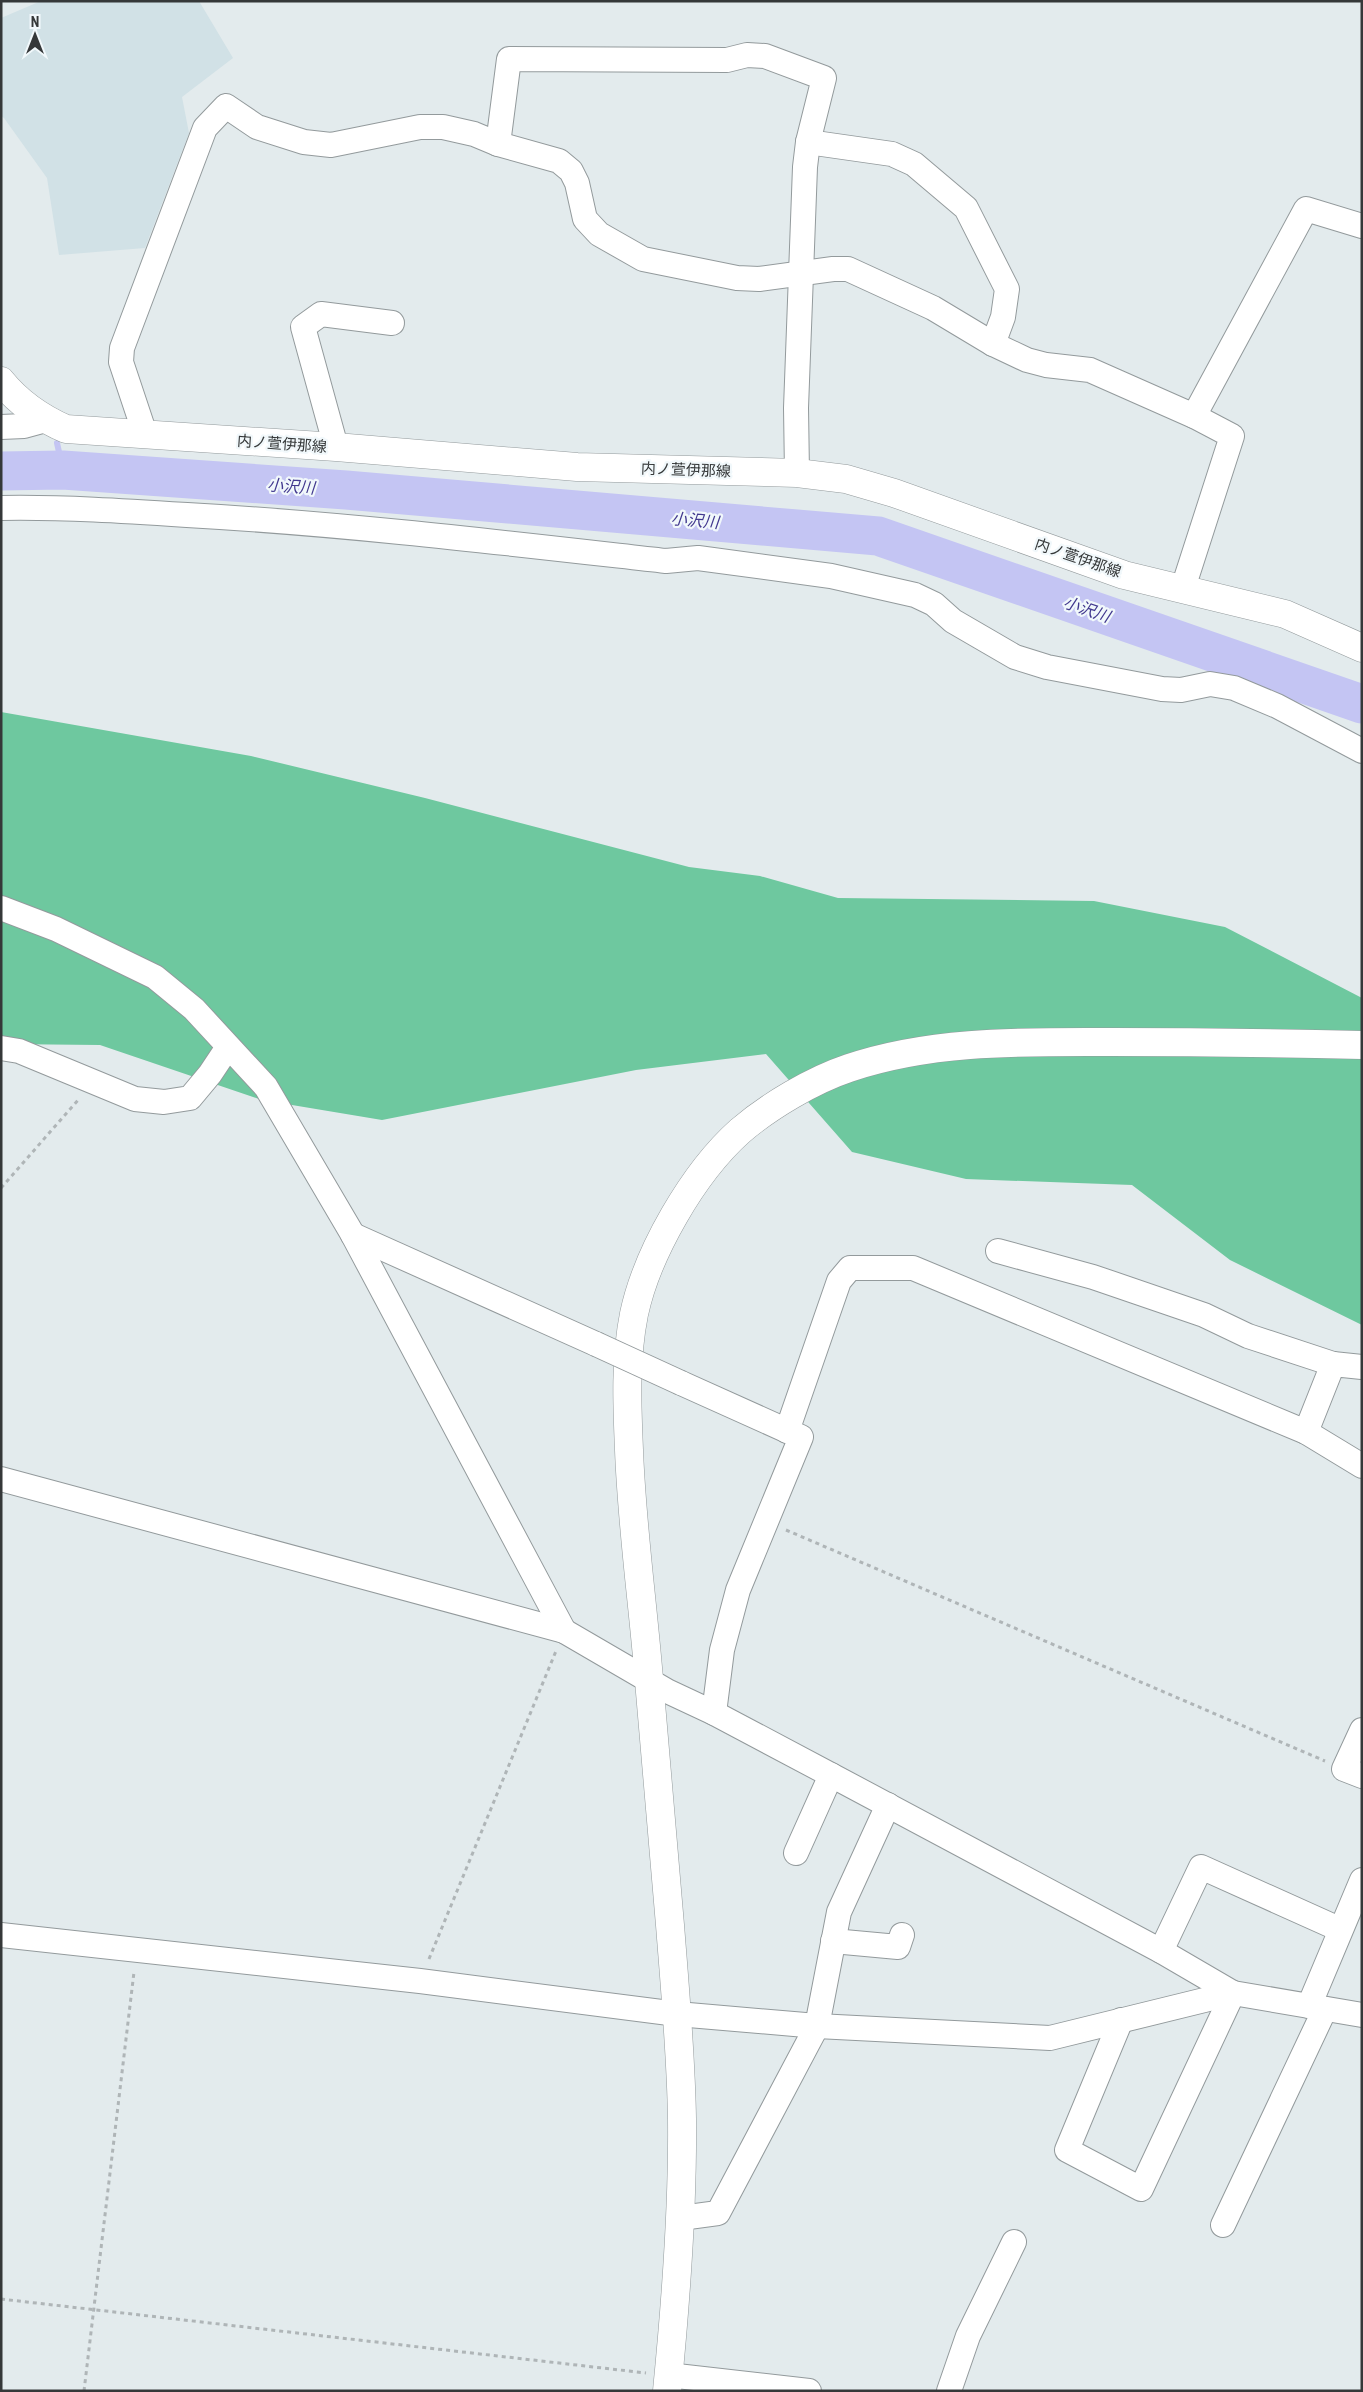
<svg xmlns="http://www.w3.org/2000/svg" width="1363" height="2392" font-family="'Roboto Condensed','Noto Sans JP',sans-serif">
	<style>
		.built { fill: #d1e1e6 }
		.forest { fill: #6ec89f }
		.lines { fill: none; stroke-linecap: round; stroke-linejoin: round }
		.stream { stroke: #c4c5f3; stroke-width: 6 }
		.river { stroke: #c4c5f3; stroke-width: 39 }
		.street-casing { stroke: #939a9c; stroke-width: 26 }
		.secondary-casing { stroke: #939a9c; stroke-width: 29 }
		.path { stroke: #afb5b7; stroke-width: 3; stroke-dasharray: 4 4; stroke-linecap: butt }
		.street { stroke: #fff; stroke-width: 24 }
		.secondary { stroke: #fff; stroke-width: 28 }
		.street-bridge-casing { stroke: #939a9c; stroke-width: 26; stroke-linecap: butt }
		.street-bridge { stroke: #fff; stroke-width: 24 }
		.labels { text-anchor: middle; stroke-width: 4.5; stroke-linejoin: round; paint-order: stroke }
		.street-label { font-size: 15px; fill: #353839; stroke: #f1f8fb }
		.water-label { font-size: 16px; font-style: italic; fill: #42398f; stroke: #f1f8fb }
	</style>
	<rect width="100%" height="100%" fill="#e3ebed"/>
	<path class="built" d="M41 1H199L233 58 182 97 189 133 145 248 59 255 47 178 4 118 1 116V18Z"/>
	<path class="forest" d="M1 712 251 756 425 798 689 867 760 876 838 898 1094 901 1225 927 1362 998V1325L1230 1260 1132 1185 966 1179 852 1152 766 1054 636 1070 382 1120 262 1100 100 1045 1 1044Z"/>
	<g class="lines">
		<path class="stream" d="M57 443 63 470"/>
		<path class="river" d="M1 471 63 470 346 490 878 536 1362 704"/>
		<g class="street-casing">
			<g id="street">
				<path d="M808 142 892 154 914 164 966 208 1007 289 1003 317 993 344"/>
				<path d="M498 144 559 161 571 171 577 183 585 219 599 234 643 259 737 278 759 279 833 269H848L933 308 993 344 1027 360 1046 365 1090 370 1194 416 1306 209 1362 226"/>
				<path d="M1 427 24 426 46 420"/>
				<path d="M145 434 121 362 122 348 205 128 226 106 257 127 304 142 331 145 420 127H443L474 134 498 144 509 59 727 60 747 55 765 56 824 78 808 142 805 167 796 408 797 473"/>
				<path d="M336 447 303 327 321 314 392 323"/>
				<path d="M1 508C63 507 125 511 187 515 347 524 506 543 666 561L698 558 831 576 915 595 934 604 953 621 1015 657 1047 667 1162 689 1181 690 1210 684 1234 688 1277 706 1362 751"/>
				<path d="M1183 588 1232 436 1194 416"/>
				<path d="M1 908 56 929 155 977 194 1009 266 1087 353 1235 564 1631"/>
				<path d="M1 1048 19 1051 135 1099 164 1102 190 1098 210 1074 228 1047"/>
				<path d="M353 1235 596 1344"/>
				<path d="M998 1251 1093 1277 1204 1315 1248 1336 1333 1364"/>
				<path d="M681 1383 801 1437 738 1590 722 1650 714 1713"/>
				<path d="M787 1431 839 1281 850 1268H913L1306 1432 1362 1466"/>
				<path d="M1306 1432 1333 1364 1362 1367"/>
				<path d="M1 1479 564 1631 667 1691 714 1713 831 1775 1161 1951 1233 1993"/>
				<path d="M1362 1730 1344 1769 1362 1776"/>
				<path d="M796 1853 831 1775"/>
				<path d="M1 1935 420 1981 677 2014 817 2026 1050 2038 1233 1993 1362 2015"/>
				<path d="M833 1941 898 1947 902 1935"/>
				<path d="M1161 1951 1201 1867 1339 1929"/>
				<path d="M1309 2006 1362 1880"/>
				<path d="M1121 2020 1067 2150 1141 2189 1233 1993"/>
				<path d="M681 2218 718 2213 817 2026 839 1912 888 1805"/>
				<path d="M1223 2225 1325 2009"/>
				<path d="M668 2375 809 2391"/>
				<path d="M949 2391 968 2336 1014 2242"/>
			</g>
		</g>
		<g class="secondary-casing">
			<g id="secondary">
				<path d="M1 381C18 402 41 418 66 429L336 447 577 467 797 473 846 479 894 493 1124 575 1285 614 1362 648"/>
				<path d="M667 2391C676 2300 683 2210 682 2119 681 2054 675 1989 670 1925 663 1847 657 1770 650 1692 644 1611 632 1531 629 1450 627 1404 625 1359 634 1314 647 1253 693 1173 740 1131 769 1106 813 1080 849 1068 932 1040 1022 1042 1109 1042 1193 1042 1277 1043 1362 1045"/>
			</g>
		</g>
		<g class="path">
			<path d="M1 1188 79 1099"/>
			<path d="M786 1530 1325 1761"/>
			<path d="M429 1959 556 1651"/>
			<path d="M1 2299 646 2373"/>
			<path d="M84 2391 134 1972"/>
		</g>
		<use href="#street" class="street"/>
		<use href="#secondary" class="secondary"/>
		<g class="street-bridge-casing">
			<path id="street-bridge" d="M596 1344 681 1383"/>
		</g>
		<use href="#street-bridge" class="street-bridge"/>
	</g>
	<g class="labels">
		<g class="street-label">
			<text transform="translate(282 444) rotate(4)" y="5">内ノ萱伊那線</text>
			<text transform="translate(686 470) rotate(2)" y="5">内ノ萱伊那線</text>
			<text transform="translate(1078 558) rotate(19)" y="5">内ノ萱伊那線</text>
		</g>
		<g class="water-label">
			<text transform="translate(291 486) rotate(4)" y="6">小沢川</text>
			<text transform="translate(695 520) rotate(5)" y="6">小沢川</text>
			<text transform="translate(1087 609) rotate(19)" y="6">小沢川</text>
		</g>
	</g>
	<rect width="1363" height="2392" fill="none" stroke="#353839" stroke-width="5"/>
	<g transform="translate(35 35)" stroke="#f1f8fb" stroke-width="4" paint-order="stroke">
	<path d="M0-4L9 19L0 12L-9 19Z" fill="#353839"/>
	<text y="-8" font-size="14" font-weight="bold" text-anchor="middle" fill="#353839">N</text>
	</g>
</svg>
